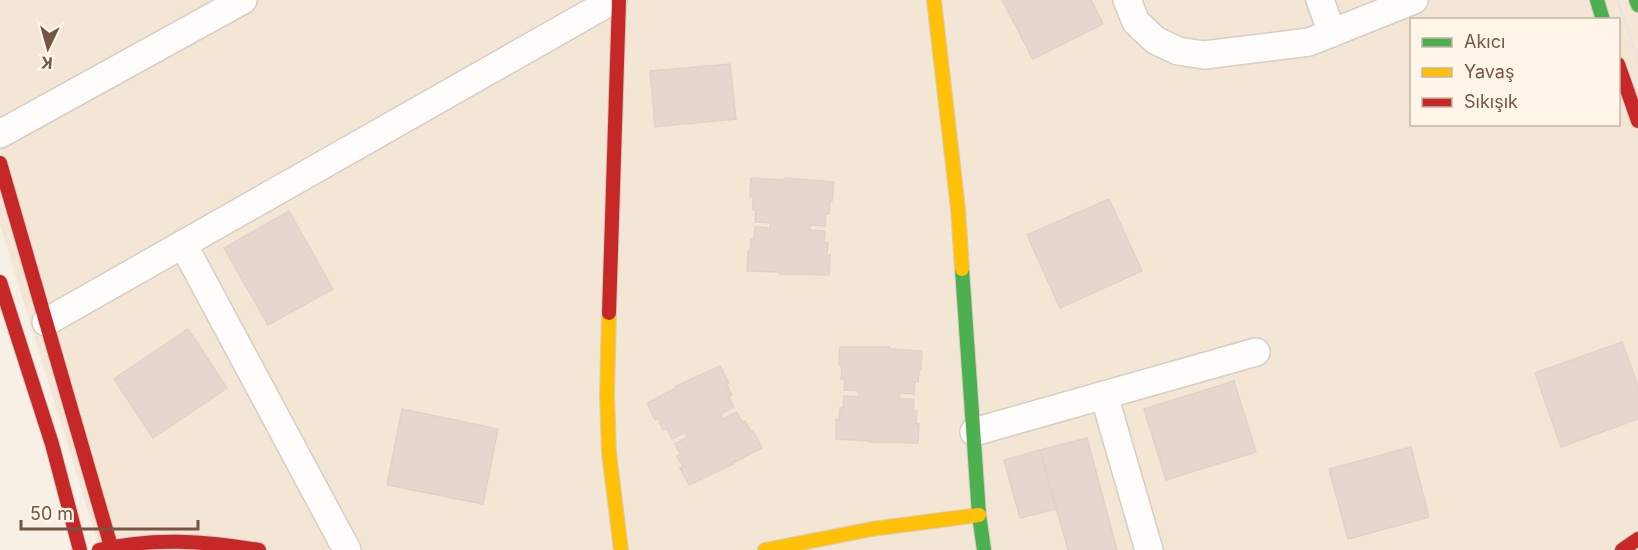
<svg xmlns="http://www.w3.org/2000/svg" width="1638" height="550" font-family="Inter,sans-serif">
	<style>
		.residential { fill: #f3e6d5; fill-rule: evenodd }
		.building { fill: #e4d8ce; stroke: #e0d2c8; stroke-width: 1.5 }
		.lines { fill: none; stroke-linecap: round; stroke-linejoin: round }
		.street-casing { stroke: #d8cdc5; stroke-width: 30 }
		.fast-casing { stroke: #d7ccc3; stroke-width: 16 }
		.slow-casing { stroke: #d7ccc3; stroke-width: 16 }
		.jam-casing { stroke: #d7ccc3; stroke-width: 16 }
		.street { stroke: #fefdfb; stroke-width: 27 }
		.fast { stroke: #4caf50; stroke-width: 14 }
		.slow { stroke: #ffc107; stroke-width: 14 }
		.jam { stroke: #c62828; stroke-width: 14 }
		.tram { stroke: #e4e1e3; stroke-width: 1.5 }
	</style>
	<rect width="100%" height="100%" fill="#f7f0e6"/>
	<path class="residential" d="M0 0H1638V550H100L0 225ZM1412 20H1618V124H1412Z"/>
	<g class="building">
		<path d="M1002 0H1091L1103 24 1033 59Z"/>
		<path d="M730 64 736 119 655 127 650 71Z"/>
		<path d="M751 178 784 180 785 178 834 182 832 201H830L829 214H826L825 226 810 225V230L825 231 824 242 828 243 827 255H830L829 275 780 274V272L747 271 748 251 750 252 751 239H754L755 227 770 228V223L755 222 756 210H753V197H750Z"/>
		<path d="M1109 199 1142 271 1060 308 1027 235Z"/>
		<path d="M289 211 333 289 268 325 224 248Z"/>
		<path d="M188 329 227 388 153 438 114 379Z"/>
		<path d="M1622 342 1638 386V419L1561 447 1535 373Z"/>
		<path d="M840 347H889V349L922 351 921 370H919L918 382H915L914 394 899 393V399H914L913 411H917L916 424H919L918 443 869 442V441L836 439V420H839L840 408H843L844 396 859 397V391L844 390 845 379H841L842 366 839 365Z"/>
		<path d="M720 366 729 383H726L732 395 729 397 734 407 721 414 723 419 737 412 742 422 745 421 751 432 753 431 762 448 733 463V464L689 485 680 468 683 467 677 456 680 454 675 444 688 437 685 432 672 439 667 428 663 430 658 418 655 420 647 403 676 388V386Z"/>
		<path d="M1234 381 1256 452 1166 480 1144 409Z"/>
		<path d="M402 409 498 429 483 504 387 485Z"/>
		<path d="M1087 438 1117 550H1068L1040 450Z"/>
		<path d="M1411 447 1429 517 1348 539 1329 469Z"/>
		<path d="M1040 450 1056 509 1020 518 1004 460Z"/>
	</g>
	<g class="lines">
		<g class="street-casing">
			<g id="street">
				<path d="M1127 0 1136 22 1155 40 1178 51 1204 55 1309 42 1414 0"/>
				<path d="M1320 0 1332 33"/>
				<path d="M0 134 243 0"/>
				<path d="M183 244 347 550"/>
				<path d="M46 322 613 0"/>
				<path d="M1104 395 1149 550"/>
				<path d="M974 432 1256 352"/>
			</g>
		</g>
		<g class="fast-casing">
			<g id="fast">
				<path d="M1597 0 1603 20"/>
				<path d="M1636 0 1638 5"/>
				<path d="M962 269 979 515 984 550"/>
			</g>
		</g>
		<g class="slow-casing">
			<g id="slow">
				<path d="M934 0 958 209 962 269"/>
				<path d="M609 313 607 395 609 453 621 550"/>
				<path d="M765 550 872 529 979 515"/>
			</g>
		</g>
		<g class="jam-casing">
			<g id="jam">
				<path d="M1618 64 1638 121"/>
				<path d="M0 163 112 550"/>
				<path d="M0 282 52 444 80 550"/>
				<path d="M609 313 619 0"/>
				<path d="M99 550C153 537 205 541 259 550"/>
				<path d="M1622 550 1638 539"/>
			</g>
		</g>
		<use href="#street" class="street"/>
		<use href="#fast" class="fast"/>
		<use href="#slow" class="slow"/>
		<use href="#jam" class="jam"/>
		<path class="tram" d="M1617 0 1638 57"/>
	</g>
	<rect x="1410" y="18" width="210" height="108" fill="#fff5e8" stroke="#c8b5a7" stroke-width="1.5"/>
	<rect x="1422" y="38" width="30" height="9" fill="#4caf50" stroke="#c8b5a7" stroke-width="1.5"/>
	<text x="1464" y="48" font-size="18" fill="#765545">Akıcı</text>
	<rect x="1422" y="68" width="30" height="9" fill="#ffc107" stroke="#c8b5a7" stroke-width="1.5"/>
	<text x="1464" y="78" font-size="18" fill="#765545">Yavaş</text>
	<rect x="1422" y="98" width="30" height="9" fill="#c62828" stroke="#c8b5a7" stroke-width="1.5"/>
	<text x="1464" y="108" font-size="18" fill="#765545">Sıkışık</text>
	<g transform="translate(48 48) rotate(185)" stroke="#fff5e8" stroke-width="4.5" paint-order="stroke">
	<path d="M0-4.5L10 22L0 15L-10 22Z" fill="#765545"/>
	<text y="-9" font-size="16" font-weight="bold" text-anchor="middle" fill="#765545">K</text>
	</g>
	<path d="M21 520v9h177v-9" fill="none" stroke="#765545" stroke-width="3"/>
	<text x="30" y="520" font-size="18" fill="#765545" stroke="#fff5e8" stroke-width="4.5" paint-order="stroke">50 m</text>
</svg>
